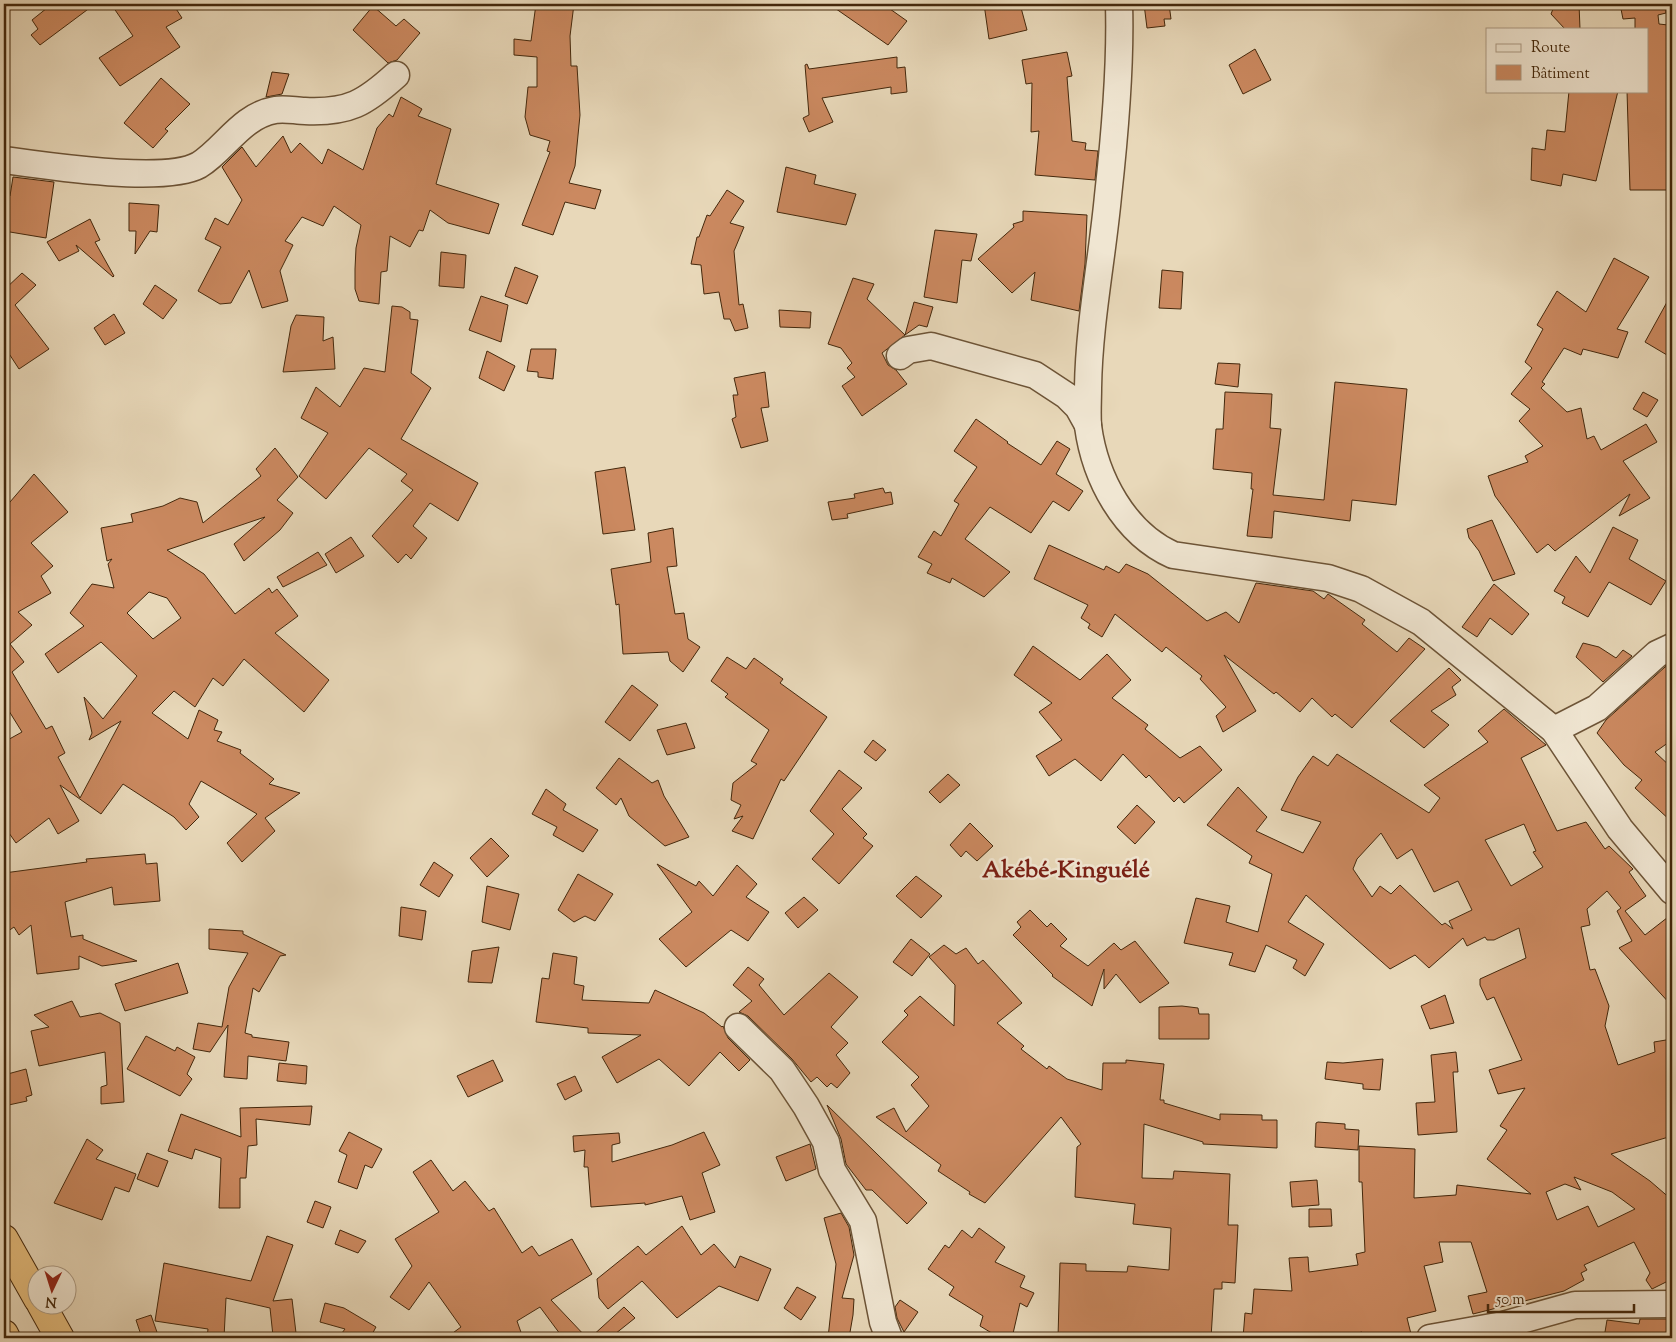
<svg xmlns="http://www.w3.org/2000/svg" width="1676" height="1342" font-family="'Sorts Mill Goudy',serif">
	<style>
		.building { fill: #cb8960; stroke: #44280c; fill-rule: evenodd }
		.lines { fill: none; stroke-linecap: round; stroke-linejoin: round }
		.minor-casing { stroke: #6d5437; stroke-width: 29 }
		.highway-casing { stroke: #44280c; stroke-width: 30 }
		.minor { stroke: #f0e6d2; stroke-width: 26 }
		.highway { stroke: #e4bc7c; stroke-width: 28 }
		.labels { text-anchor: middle; stroke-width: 5; stroke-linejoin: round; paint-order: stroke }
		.district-label { font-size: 24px; font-weight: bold; fill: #7a1f14; stroke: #f0e6d2 }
	</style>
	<rect width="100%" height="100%" fill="#e8d8b9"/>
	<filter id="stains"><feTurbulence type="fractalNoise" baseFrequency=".004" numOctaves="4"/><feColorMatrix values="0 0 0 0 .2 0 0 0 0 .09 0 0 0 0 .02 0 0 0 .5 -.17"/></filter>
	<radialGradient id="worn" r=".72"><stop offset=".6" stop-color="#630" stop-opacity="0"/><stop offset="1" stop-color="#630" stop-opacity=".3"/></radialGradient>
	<g class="building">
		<path d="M52 4H95L40 45 31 35 38 29 32 20Z"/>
		<path d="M111 4H173L182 18 166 27 180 47 120 86 99 58 133 36Z"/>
		<path d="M536 4H574L570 36 571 66H577L580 115 575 166 569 183 601 190 595 209 565 202 553 235 522 225 550 152 547 151 550 141 530 135 525 117 528 87H537V57L514 55V39L531 41Z"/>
		<path d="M829 4H883L907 21 888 45Z"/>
		<path d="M984 4H1020L1027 30 989 39Z"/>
		<path d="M1144 4H1169L1171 19H1164L1165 26 1147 28Z"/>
		<path d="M1555 4H1579L1580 29H1565L1551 14Z"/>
		<path d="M1620 4H1665L1666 13 1658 15 1659 24 1668 25 1667 70H1672V190H1630L1627 91H1647V29H1635V18L1623 19Z"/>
		<path d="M373 6 396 26 404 19 420 33 397 60 388 63 353 30Z"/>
		<path d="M1255 49 1271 80 1243 94 1229 65Z"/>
		<path d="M1067 52 1072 76 1067 77 1072 141 1086 143 1085 150 1098 151 1095 180 1035 175 1039 131 1031 132 1032 83 1026 84 1022 60Z"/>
		<path d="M897 57V68L905 67 907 92 891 94V87L822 98 833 122 809 132 803 118 809 115 805 65 807 64 809 69Z"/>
		<path d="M272 72 289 74 282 94 266 97Z"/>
		<path d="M161 78 190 104 165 129 168 131 153 148 124 123Z"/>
		<path d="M1569 91H1618L1596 181 1563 174 1561 186 1531 180 1532 148 1545 150 1547 130 1565 132Z"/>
		<path d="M401 97 422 109 418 116 451 129 436 184 499 204 489 234 448 223 430 210 423 231 419 230 410 247 390 236 387 271 381 272 379 304 359 301 355 289V269L356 248 361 225 334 206 323 226 302 217 285 241 293 245 280 271 288 301 262 308 249 270 231 303 220 304 198 291 221 247 205 239 215 218 228 225 242 200 222 167 242 147 256 167 283 136 291 153 300 143 322 164 328 149 363 170 377 128 389 114 393 117Z"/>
		<path d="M786 167 816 175 814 184 856 194 846 225 777 212Z"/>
		<path d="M13 177 54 182 46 238 4 231V195L10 196Z"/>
		<path d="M727 190 744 201 730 223 744 227 734 251 739 305 743 304 748 328 735 331 730 319H724L719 292 704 294 701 265 691 264 697 237H699L707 215 710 216Z"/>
		<path d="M129 203 159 205 157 232 150 231 135 254 136 231H129Z"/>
		<path d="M1023 211 1087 215 1085 264 1079 311 1031 300 1035 272 1012 293 978 259 1014 227 1013 224 1023 221Z"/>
		<path d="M90 219 100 240 95 242 114 276 113 277 76 245 79 251 59 261 47 242Z"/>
		<path d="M935 230 977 234 971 261 962 260 957 303 924 297Z"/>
		<path d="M441 252 466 255 464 288 439 286Z"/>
		<path d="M1614 258 1649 277 1617 329 1628 332 1618 358 1583 349 1581 355 1564 348 1542 382 1545 384 1541 388 1567 412 1581 408 1587 439 1594 436 1601 450 1646 424 1657 442 1623 461 1650 498 1619 516 1630 494 1555 551 1548 544 1537 553 1495 496 1488 476 1528 462 1525 456 1543 446 1519 421 1530 409 1511 394 1532 368 1525 362 1543 329 1537 325 1557 291 1586 312Z"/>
		<path d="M515 267 538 276 527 304 505 296Z"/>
		<path d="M1162 270 1183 272 1181 309 1159 308Z"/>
		<path d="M22 273 36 285 15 305 49 349 19 369 4 346V290Z"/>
		<path d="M853 278 874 284 867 299 905 335 882 353 888 365 896 370 907 384 862 416 842 386 855 377 847 368 852 363 841 348 828 344Z"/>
		<path d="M155 285 177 300 163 319 143 304Z"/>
		<path d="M1672 293V358L1645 342Z"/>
		<path d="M481 296 508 305 501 342 469 330Z"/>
		<path d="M914 302 933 307 927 327 919 325 905 335Z"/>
		<path d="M392 306 402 307 410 312V319L418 320 411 373 431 388 401 439 478 483 458 521 430 503 413 526 427 538 411 559 406 554 398 563 372 536 413 490 401 481 407 474 369 448 326 499 299 476 328 433 301 418 316 387 340 407 364 368 385 372Z"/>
		<path d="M779 310 811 312 810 328 780 327Z"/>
		<path d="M114 314 125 333 105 345 94 328Z"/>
		<path d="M296 315 324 317 323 341 333 337 335 369 283 372 291 326Z"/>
		<path d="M531 349H556L553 379 538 377V372L527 371Z"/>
		<path d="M487 351 515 366 504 391 479 378Z"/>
		<path d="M1218 363 1240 364 1238 387 1215 384Z"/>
		<path d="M765 372 769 407 761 408 768 441 741 448 732 419 736 417 733 395H738L734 378Z"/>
		<path d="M1335 382 1407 389 1396 505 1352 500 1350 521 1274 511 1272 538 1247 536 1253 489H1251L1252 473 1213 469 1216 429H1223L1225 392 1272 394 1270 428 1281 429 1273 495 1324 500Z"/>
		<path d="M1643 392 1658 400 1647 417 1633 409Z"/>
		<path d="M976 419 1008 442 1007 443 1041 465 1057 441 1070 449 1056 474 1083 491 1069 511 1053 501 1031 533 990 507 965 539 1010 572 984 597 952 578 950 583 927 573 932 564 918 557 934 531 941 536 959 504 954 501 977 467 954 451Z"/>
		<path d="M275 448 298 477 277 500 293 513 280 530 244 561 234 544 265 517 167 550 204 574 235 614 269 588 272 593 277 589 298 616 275 633 329 680 304 712 244 659 223 686 213 678 195 707 174 691 152 713 188 739 199 710 218 720 214 730 222 732 217 741 241 750 240 753 274 779 269 784 300 793 265 818 275 831 242 862 227 843 257 814 201 781 189 804 199 817 186 830 174 817 123 784 101 814 60 785 79 821 58 834 49 818 16 843 4 826V742L22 732 4 703V509L34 474 68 512 31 543 53 566 41 576 51 593 18 612 32 625 10 644 24 662 12 672 46 729 52 726 65 753 58 757 80 798 121 721 89 740 92 733 84 697 103 719 137 676 101 642 58 673 45 654 84 626 70 613 92 584 114 588 108 564 112 559 107 561 101 528 133 522 131 514 163 506 180 498 197 502 203 523 261 476 256 469ZM149 592 167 598 181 618 153 639 127 613Z"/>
		<path d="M625 467 635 530 603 534 595 472Z"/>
		<path d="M883 488 885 493 891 492 893 504 847 514 848 518 832 520 828 502 855 498 854 494Z"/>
		<path d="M1492 520 1515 574 1493 581 1479 551 1469 538 1467 529Z"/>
		<path d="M1613 527 1638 540 1629 559 1666 581 1651 605 1609 582 1588 617 1562 603 1565 597 1554 591 1576 556 1590 573Z"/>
		<path d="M673 528 677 566 667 567 675 614 684 613 688 639 700 647 683 672 670 661 668 652 623 654 619 604 616 605 611 569 651 562 648 533Z"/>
		<path d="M351 537 364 556 336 573 325 554Z"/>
		<path d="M1049 545 1104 570 1106 566 1119 573 1126 564 1148 574 1207 621 1226 612 1239 623 1256 583 1313 591 1324 599 1328 594 1365 620 1362 624 1397 652 1409 638 1425 649 1352 728 1335 714 1332 717 1312 698 1300 712 1276 692 1274 694 1224 655 1256 711 1223 732 1216 716 1226 707 1200 679 1202 676 1166 647 1162 652 1115 614 1102 637 1088 628 1090 624 1081 618 1088 605 1034 579Z"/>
		<path d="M318 552 327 565 283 587 277 577Z"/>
		<path d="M1494 584 1529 614 1512 635 1490 618 1477 637 1462 627Z"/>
		<path d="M1583 643 1599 647 1616 658 1623 650 1632 656 1603 682 1576 657Z"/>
		<path d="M1033 646 1080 680 1107 654 1131 680 1112 698 1148 725 1145 729 1180 758 1200 746 1222 770 1184 803 1179 797 1174 802 1149 775 1146 778 1123 754 1101 781 1075 759 1049 776 1036 756 1062 740 1039 712 1052 703 1014 675Z"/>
		<path d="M727 657 746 669 754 658 783 679 780 683 827 717 784 781 781 779 753 839 732 831 743 816 734 819 741 805 731 800 732 791 733 783 757 764 751 761 769 730 725 697 728 694 711 681Z"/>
		<path d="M1672 663V740L1655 752 1672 768V822L1635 788 1642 780 1624 765 1597 733 1606 720 1665 667Z"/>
		<path d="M1449 668 1461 680 1452 687 1456 695 1431 711 1449 725 1424 748 1390 721Z"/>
		<path d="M632 685 658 705 630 741 605 722Z"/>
		<path d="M1504 709 1546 745 1521 758 1557 831 1586 822 1605 849 1609 846 1633 869 1629 872 1646 896 1625 911 1645 935 1672 914V1006L1619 948 1632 941 1617 911 1621 908 1607 891 1587 909 1590 925 1581 927 1590 970 1595 969 1609 1006 1605 1026 1618 1065 1655 1052 1654 1042 1672 1039V1136L1611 1154 1650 1181 1672 1200V1279L1652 1289 1646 1280 1650 1273 1634 1242 1584 1265 1587 1270 1581 1273 1584 1280 1564 1291 1473 1314 1468 1296 1487 1292 1471 1242H1439L1443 1262 1424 1266 1436 1311 1407 1318 1411 1334 1390 1338H1364L1362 1332 1334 1338H1243L1245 1313 1252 1314 1254 1289 1292 1291 1289 1258 1308 1257 1309 1272 1358 1265 1356 1254 1365 1252 1362 1182H1359V1146L1415 1149 1414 1198 1456 1195 1457 1185 1531 1194 1487 1159 1507 1130 1500 1126 1525 1088 1498 1094 1489 1070 1522 1060 1494 997 1487 1000 1480 985V979L1526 958 1519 928 1494 940H1487L1485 937 1467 946 1463 938 1429 968 1415 955 1390 969 1306 895 1288 922 1324 944 1305 976 1293 968 1297 960 1266 945 1255 972 1229 965 1233 953 1184 943 1196 898 1230 906 1226 922 1258 932 1272 874 1249 863 1252 856 1207 825 1238 787 1267 817 1256 831 1303 853 1321 822 1281 810 1298 777 1313 756 1328 766 1337 754 1429 813 1440 798 1424 785 1488 742 1478 731ZM1524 824 1536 851 1533 852 1543 867 1511 886 1485 840ZM1381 833 1397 859 1412 849 1434 892 1458 881 1472 910 1449 921 1453 929 1445 923 1442 925 1400 885 1391 894 1380 886 1372 897 1353 869 1357 859ZM1574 1177 1612 1192 1635 1209 1598 1227 1588 1206 1557 1220 1546 1192 1565 1184 1581 1190Z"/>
		<path d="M686 723 695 748 667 755 657 730Z"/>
		<path d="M873 740 886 750 876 761 864 752Z"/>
		<path d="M619 758 652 783 658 780 664 796 689 837 665 846 629 816 621 798 616 805 596 788Z"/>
		<path d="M839 770 862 788 842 809 867 834 863 838 873 846 839 884 812 859 834 834 810 811Z"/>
		<path d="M948 774 960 785 940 803 929 792Z"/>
		<path d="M546 789 566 804 563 810 598 830 583 852 553 835 557 827 532 814Z"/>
		<path d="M1137 805 1155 822 1135 844 1117 827Z"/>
		<path d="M970 823 993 846 977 861 966 851 961 857 950 845Z"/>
		<path d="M491 838 509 856 487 877 470 858Z"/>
		<path d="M145 854 146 864 157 863 160 901 114 905 112 887 65 902 71 937 83 935V939L137 961 102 966 79 956V969L37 974 31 925 19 935 14 927 4 934V873L87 862 86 859Z"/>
		<path d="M434 862 453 875 439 897 420 885Z"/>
		<path d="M657 864 696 886 699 881 713 896 737 865 757 884 746 897 769 912 748 941 731 930 686 967 659 939 692 912Z"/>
		<path d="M578 874 613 894 595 921 585 916 574 922 558 910Z"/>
		<path d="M916 876 942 896 921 918 896 896Z"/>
		<path d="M487 886 519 894 510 930 482 922Z"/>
		<path d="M804 897 818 910 798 928 785 913Z"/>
		<path d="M401 907 426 911 422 940 399 936Z"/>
		<path d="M1030 910 1047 927 1051 923 1067 939 1060 946 1088 966 1114 943 1121 950 1135 941 1169 983 1140 1003 1116 974 1104 989V969L1092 1006 1052 976 1053 975 1013 935 1021 927 1017 922Z"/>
		<path d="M209 929 243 931V934L286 955 280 956 259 992 253 988 245 1033 252 1035V1037L289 1042 286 1061 248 1056 247 1079 224 1077 228 1025 210 1052 193 1049 198 1023 222 1027 229 987 248 953 209 949Z"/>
		<path d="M911 939 930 954 912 976 893 962Z"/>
		<path d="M944 945 956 954 966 948 978 964 983 960 1022 1003 997 1023 1024 1046 1021 1049 1047 1069 1049 1066 1067 1079 1102 1090 1103 1063H1126V1060L1164 1064 1160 1100H1164V1103L1220 1120V1114L1262 1115V1120H1277V1148L1203 1144V1142L1144 1124 1142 1178 1173 1179 1174 1171 1230 1174 1228 1225H1238L1235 1283 1222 1282V1289H1214L1211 1338H1058L1060 1263 1086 1264V1271L1127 1272 1128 1266 1169 1270 1171 1228 1133 1224 1135 1204 1075 1197 1077 1147 1081 1144 1061 1117 985 1203 969 1194 970 1192 938 1171 941 1165 876 1117 894 1108 906 1132 929 1106 911 1085 919 1077 882 1042 908 1015 904 1011 920 996 954 1026 955 985 929 957Z"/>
		<path d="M499 947 492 983 468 982 472 951Z"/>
		<path d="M553 953 577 957 574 984 584 986 582 1000 649 1003 655 990 704 1013 722 1027 723 1026 728 1038 750 1060 739 1071 720 1052 689 1086 659 1059 617 1083 602 1057 641 1035 588 1033V1028L536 1022 542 978 549 979Z"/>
		<path d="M178 963 188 993 125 1011 115 984Z"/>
		<path d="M748 967 764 979 759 985 784 1015 829 973 858 997 831 1027 848 1043 836 1055 850 1073 837 1088 831 1083 827 1087 817 1077 811 1082 792 1059 748 1016 739 1012 752 1001 733 985Z"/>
		<path d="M1445 995 1454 1023 1430 1029 1421 1006Z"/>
		<path d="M72 1001 80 1017 100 1013 120 1023 124 1102 101 1104V1087L107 1085 105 1052 39 1066 31 1031 49 1027 34 1015Z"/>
		<path d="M1182 1006 1198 1008 1199 1014H1209V1039H1159V1007Z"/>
		<path d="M146 1036 175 1051 177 1047 195 1057 187 1074 192 1079 180 1096 127 1069Z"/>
		<path d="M1456 1052 1458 1072H1453L1457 1132 1418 1135 1416 1103 1435 1102 1431 1055Z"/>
		<path d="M1383 1059 1380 1090 1363 1089V1084L1325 1079 1327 1062 1343 1063Z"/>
		<path d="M493 1060 503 1081 468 1097 457 1076Z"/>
		<path d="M279 1063 307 1066 306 1084 277 1081Z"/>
		<path d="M26 1069 32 1095 26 1097 27 1101 4 1106V1075Z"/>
		<path d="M575 1076 582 1091 565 1100 557 1084Z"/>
		<path d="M827 1105 927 1203 907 1224 872 1190H866L846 1164 841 1139Z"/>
		<path d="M312 1106 310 1125 256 1119 257 1145 248 1146 246 1178H240V1208H219L221 1158 195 1149 192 1159 168 1151 181 1114 241 1137 240 1108Z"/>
		<path d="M1318 1122 1345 1124V1129L1359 1130 1358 1150 1315 1147 1316 1123Z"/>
		<path d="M349 1132 382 1149 372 1168 365 1165 357 1189 338 1182 347 1155 339 1151Z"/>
		<path d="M704 1132 720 1165 702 1173 715 1212 690 1220 682 1196 645 1205V1203L591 1207 588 1167H584L585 1150 574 1152 573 1136 619 1133 620 1143 612 1145V1162L672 1145Z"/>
		<path d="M87 1139 103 1150 96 1159 136 1174 129 1192 115 1187 102 1220 54 1203Z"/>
		<path d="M810 1144 816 1169 786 1181 776 1157Z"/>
		<path d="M147 1153 168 1161 158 1187 137 1179Z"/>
		<path d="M431 1160 453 1191 465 1181 489 1211 494 1208 522 1253 532 1246 539 1256 572 1239 592 1274 551 1300 587 1338H563L540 1307 517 1321 523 1338H446L461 1327 429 1282 409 1310 390 1297 412 1266 395 1239 439 1212 413 1172Z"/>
		<path d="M1317 1180 1319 1205 1292 1207 1290 1182Z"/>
		<path d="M315 1201 331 1207 323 1228 307 1222Z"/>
		<path d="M1309 1209H1331L1332 1226 1309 1227Z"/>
		<path d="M841 1213 849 1227 854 1255 842 1298 854 1299 853 1315 849 1338H828L836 1264 824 1218Z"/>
		<path d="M682 1226 701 1255 714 1244 735 1268 740 1256 771 1269 758 1301 719 1286 677 1318 642 1281 608 1309 599 1298 597 1279 638 1246 646 1255Z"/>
		<path d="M979 1228 1005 1247 995 1262 1025 1276 1020 1287 1034 1293 1027 1307 1020 1303 1012 1338H1000L980 1326 983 1316 949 1295 954 1287 928 1269 945 1245 949 1248 962 1230 972 1238Z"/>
		<path d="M340 1230 366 1241 358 1253 335 1244Z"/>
		<path d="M267 1236 293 1245 273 1301 292 1299 296 1333 273 1336 270 1308 226 1298 224 1338H207L208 1329 155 1321 164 1263 251 1281Z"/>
		<path d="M797 1287 816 1297 801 1320 784 1308Z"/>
		<path d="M900 1300 918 1312 904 1332 897 1318 895 1307Z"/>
		<path d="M325 1303 344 1308 376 1327 370 1338H338L345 1329 320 1322Z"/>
		<path d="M624 1307 635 1318 610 1338H590Z"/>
		<path d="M151 1315 159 1338H142L136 1320Z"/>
		<path d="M1640 1319H1669L1668 1328 1672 1329V1338H1604L1607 1320 1639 1324Z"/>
	</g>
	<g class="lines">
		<g class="minor-casing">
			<g id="minor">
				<path d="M1119 4C1121 67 1115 133 1108 196 1102 260 1089 323 1088 388 1088 400 1087 413 1088 426 1095 478 1124 533 1173 555L1328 578 1361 589 1421 622 1554 730 1620 829 1672 891"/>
				<path d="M4 160C46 166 165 184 199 165 225 149 241 116 275 110 285 108 296 111 305 111 349 113 365 103 396 75"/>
				<path d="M900 356 908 350 931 346 1035 375 1067 396 1078 407 1088 425"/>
				<path d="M1554 730 1597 708 1657 654 1672 647"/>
				<path d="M738 1027 782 1070 806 1106 826 1142 832 1170 863 1221 883 1322 889 1338"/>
				<path d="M1430 1338 1503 1325 1575 1305 1672 1304"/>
			</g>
		</g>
		<g class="highway-casing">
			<g id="highway">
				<path d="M4 1239 38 1299"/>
				<path d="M41 1304 60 1338"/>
				<path d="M4 1334 6 1338"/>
			</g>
		</g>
		<use href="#minor" class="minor"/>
		<use href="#highway" class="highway"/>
	</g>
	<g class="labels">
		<g class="district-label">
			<text x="1066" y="877">Akébé-Kinguélé</text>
		</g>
	</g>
	<rect width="1676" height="1342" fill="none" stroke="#e8d8b9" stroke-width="20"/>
	<rect x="5" y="5" width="1666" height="1332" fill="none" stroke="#44280c" stroke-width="2.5"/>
	<rect x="10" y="10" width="1656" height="1322" fill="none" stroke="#44280c"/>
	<rect x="1486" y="28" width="162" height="65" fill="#f0e6d2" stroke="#ab9a83"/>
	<rect x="1496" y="44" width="25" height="8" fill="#f0e6d2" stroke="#ab9a83"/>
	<text x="1531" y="52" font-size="15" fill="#44280c">Route</text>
	<rect x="1496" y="65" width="25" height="15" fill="#cb8960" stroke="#ab9a83"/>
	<text x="1531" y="78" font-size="15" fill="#44280c">Bâtiment</text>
	<g transform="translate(52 1290) rotate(184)"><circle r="24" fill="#f0e6d2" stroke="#ab9a83"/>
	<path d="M0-4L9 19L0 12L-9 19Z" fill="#8f2418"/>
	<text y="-8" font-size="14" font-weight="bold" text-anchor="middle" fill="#44280c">N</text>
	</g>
	<path d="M1488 1304v8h146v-8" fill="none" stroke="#44280c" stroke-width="2.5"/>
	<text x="1496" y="1304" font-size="15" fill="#44280c" stroke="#f0e6d2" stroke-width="4" paint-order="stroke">50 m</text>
	<rect width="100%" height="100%" filter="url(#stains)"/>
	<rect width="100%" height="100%" fill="url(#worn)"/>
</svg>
